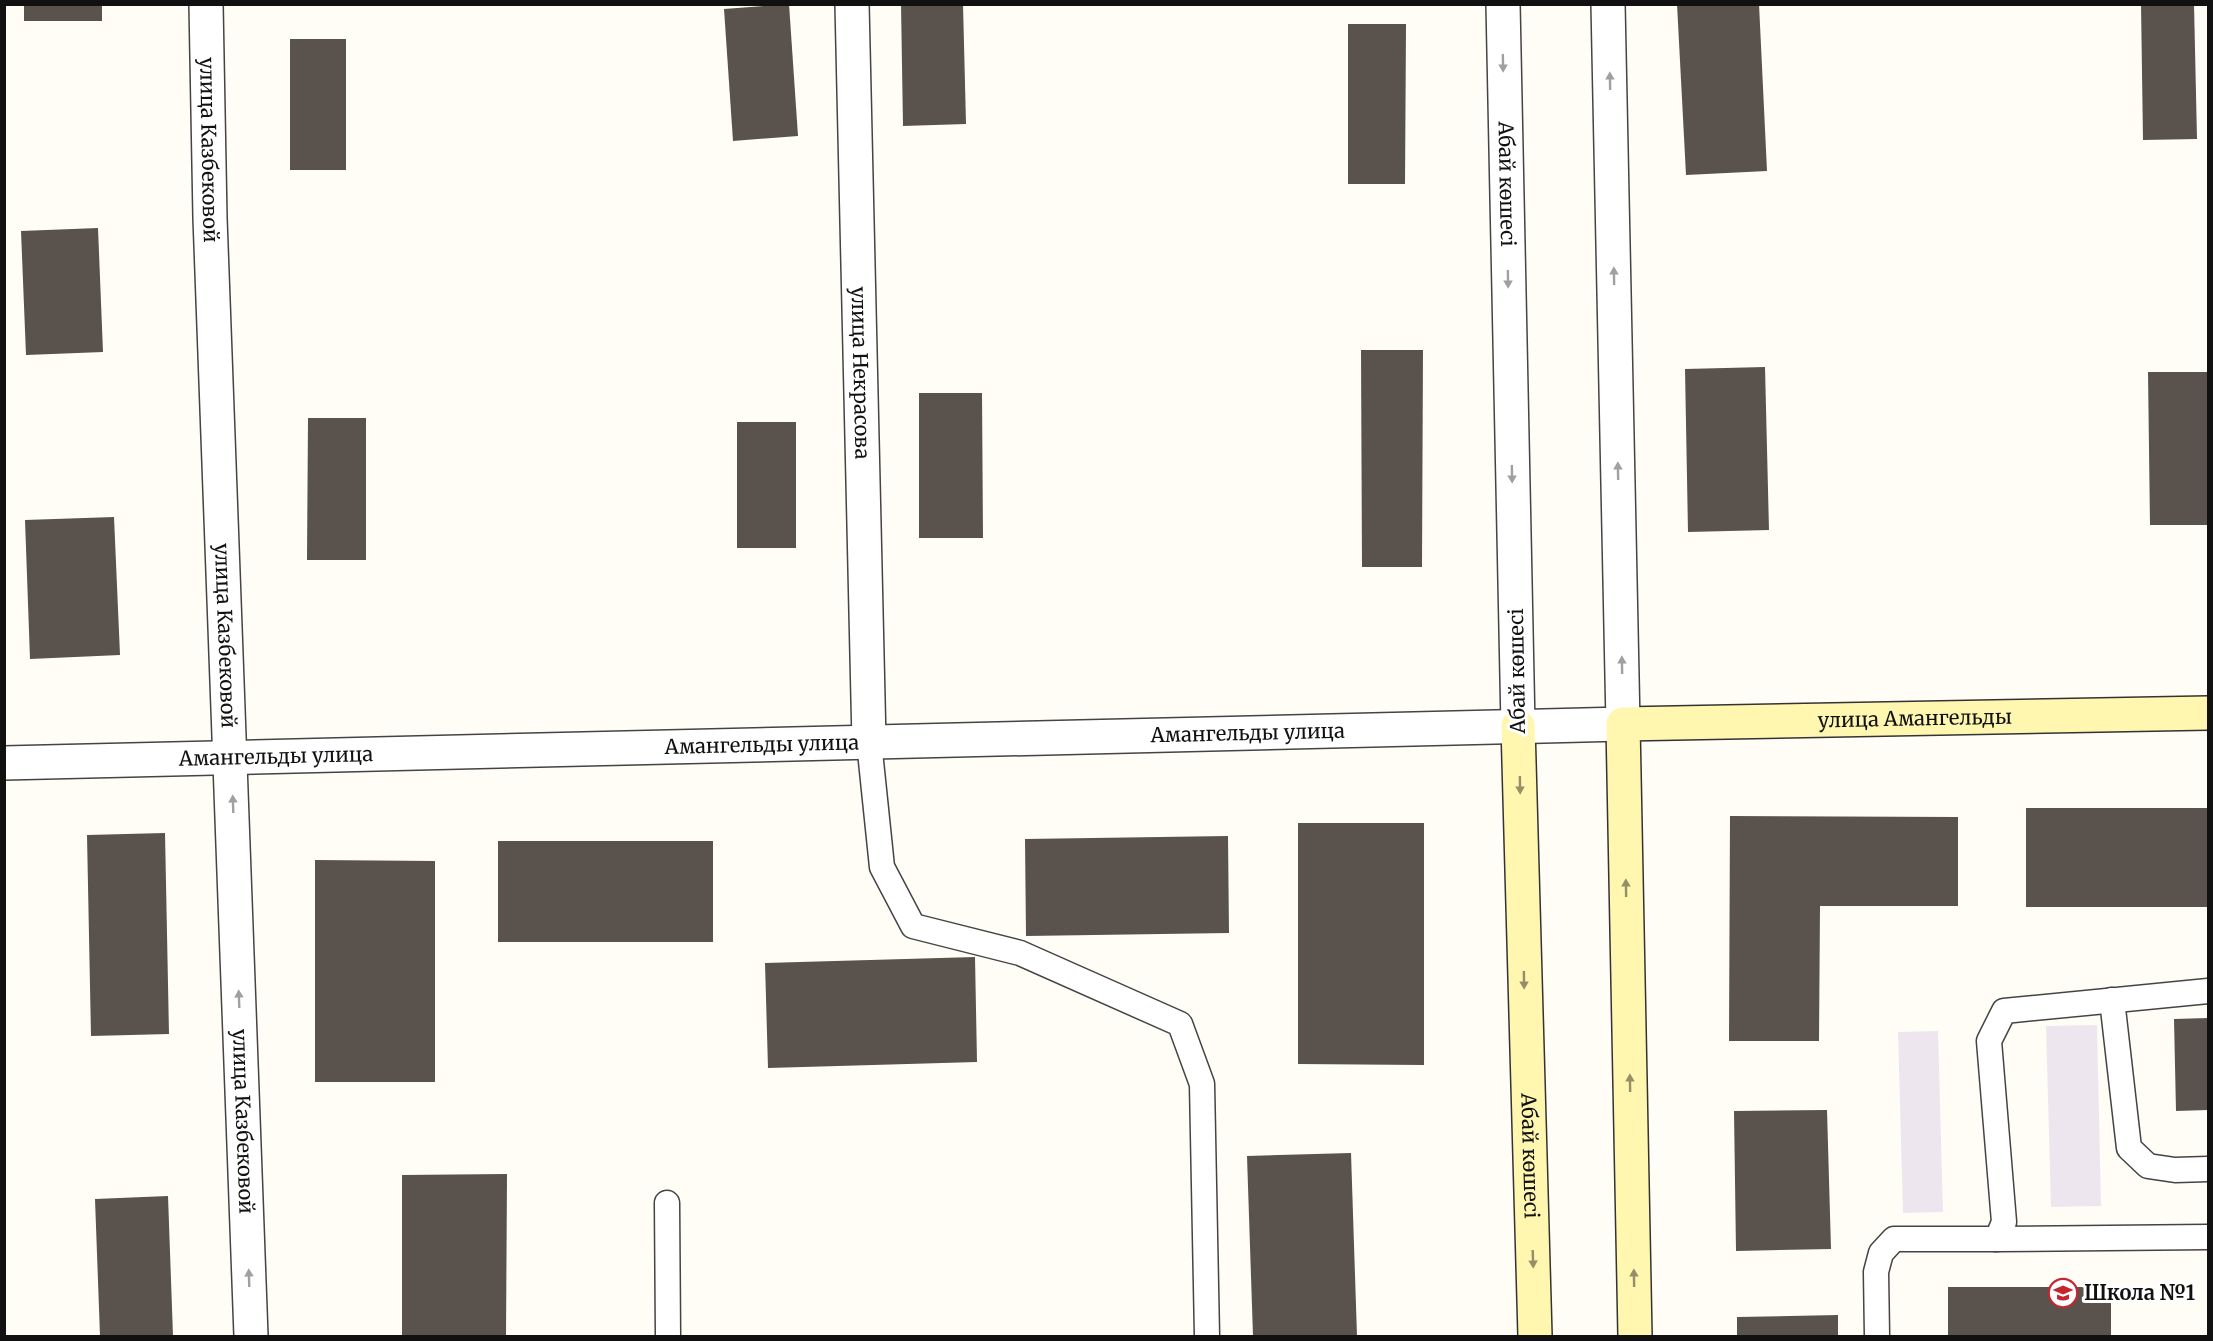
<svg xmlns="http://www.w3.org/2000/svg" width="2213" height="1341" font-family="Merriweather,serif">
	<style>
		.industrial { fill: #eee6ef }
		.building { fill: #5a524d }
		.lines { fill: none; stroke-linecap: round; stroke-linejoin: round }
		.service-casing { stroke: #444; stroke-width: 27 }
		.minor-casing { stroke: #444; stroke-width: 36 }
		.tertiary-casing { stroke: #444; stroke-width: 36 }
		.secondary-casing { stroke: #333; stroke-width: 36 }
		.service { stroke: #fff; stroke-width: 24 }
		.minor { stroke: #fff; stroke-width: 33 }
		.tertiary { stroke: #fff; stroke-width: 33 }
		.secondary { stroke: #fff6b0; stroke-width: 33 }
		.oneway { fill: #a0a0a0 }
		.oneway2 { fill: #948f68 }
		.labels { text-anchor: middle; stroke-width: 6; stroke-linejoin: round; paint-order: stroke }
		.street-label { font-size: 20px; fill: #111; stroke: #fff }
		.poi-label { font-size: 20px; font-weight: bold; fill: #111; stroke: #fff; text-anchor: start }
	</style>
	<rect width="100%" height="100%" fill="#fffdf5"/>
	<g class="industrial">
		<path d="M2097 1025 2101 1206 2051 1207 2046 1026Z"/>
		<path d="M1938 1031 1943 1212 1903 1213 1898 1032Z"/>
	</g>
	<g class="building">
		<rect x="24" y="4" width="78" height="17"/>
		<path d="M789 4 798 136 733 141 724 9Z"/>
		<path d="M901 4H963L966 124 903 126Z"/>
		<path d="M1677 4H1759L1767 171 1686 175Z"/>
		<path d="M2141 4H2194L2197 139 2143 140Z"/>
		<path d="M1348 24H1406L1405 184H1348Z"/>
		<rect x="290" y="39" width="56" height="131"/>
		<path d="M98 228 103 352 26 355 21 231Z"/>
		<path d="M1361 350H1423L1422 567H1362Z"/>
		<path d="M1765 367 1769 530 1688 532 1685 369Z"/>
		<path d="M2148 372H2208V525H2150Z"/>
		<path d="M919 393H982L983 538H919Z"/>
		<path d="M308 418H366V560H307Z"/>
		<rect x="737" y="422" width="59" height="126"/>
		<path d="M114 517 120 655 30 659 25 520Z"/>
		<rect x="2026" y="808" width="182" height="99"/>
		<path d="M1730 816 1958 817V906H1820L1819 1041H1729Z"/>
		<path d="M1298 823H1424V1065L1298 1064Z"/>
		<path d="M165 833 169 1034 91 1036 87 835Z"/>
		<path d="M1228 836 1229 933 1026 936 1025 839Z"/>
		<rect x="498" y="841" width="215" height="101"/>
		<path d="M315 860 435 861V1082H315Z"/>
		<path d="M975 957 977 1062 768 1068 765 963Z"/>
		<path d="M2208 1018V1110L2176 1111 2174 1019Z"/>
		<path d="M1827 1110 1831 1249 1736 1251 1734 1111Z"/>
		<path d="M1351 1153 1357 1336H1253L1247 1156Z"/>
		<path d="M507 1174 506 1336H402V1175Z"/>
		<path d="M168 1196 173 1336H100L95 1199Z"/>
		<rect x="1948" y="1287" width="163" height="49"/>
		<path d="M1838 1315V1336H1737V1317Z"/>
	</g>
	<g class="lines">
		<g class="service-casing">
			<g id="service">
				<path d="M869 742 882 867 913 926 1020 953 1180 1024 1202 1084 1207 1336"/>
				<path d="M2112 1000 2129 1148 2148 1166 2175 1170 2208 1169"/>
				<path d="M667 1203 668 1336"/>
				<path d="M1997 1239 2208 1237"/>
				<path d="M1877 1336 1876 1272 1881 1253 1894 1239H1997L2004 1222 1989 1041 2004 1011 2208 991"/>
			</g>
		</g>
		<g class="minor-casing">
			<g id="minor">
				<path id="s1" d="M852 4 869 742"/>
			</g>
		</g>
		<g class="tertiary-casing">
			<g id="tertiary">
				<path id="s2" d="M206 4 210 218 251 1336"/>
				<path id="s3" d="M1503 4 1518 726"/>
				<path id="s4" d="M4 763 1623 724 1608 4"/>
			</g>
		</g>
		<g class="secondary-casing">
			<g id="secondary">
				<path id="s5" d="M1518 726 1535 1336"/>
				<path id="s6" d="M1635 1336 1623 724 2208 713"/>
			</g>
		</g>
		<use href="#service" class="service"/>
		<use href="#minor" class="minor"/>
		<use href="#tertiary" class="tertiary"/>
		<use href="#secondary" class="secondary"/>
	</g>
	<defs><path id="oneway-solid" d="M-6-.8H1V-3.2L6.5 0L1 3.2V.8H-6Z" transform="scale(1.5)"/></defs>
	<g class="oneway">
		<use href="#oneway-solid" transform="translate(1503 63) rotate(89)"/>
		<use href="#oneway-solid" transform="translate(1610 81) rotate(-91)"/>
		<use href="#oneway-solid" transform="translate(1614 276) rotate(-91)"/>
		<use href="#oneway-solid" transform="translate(1508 279) rotate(89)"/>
		<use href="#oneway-solid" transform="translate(1618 471) rotate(-91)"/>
		<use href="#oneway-solid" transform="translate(1512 474) rotate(89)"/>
		<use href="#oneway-solid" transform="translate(1622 665) rotate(-91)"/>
		<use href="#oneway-solid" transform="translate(233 804) rotate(-92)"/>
		<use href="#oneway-solid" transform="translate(239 999) rotate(-92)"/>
		<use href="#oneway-solid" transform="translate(249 1278) rotate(-92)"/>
	</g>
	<g class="oneway2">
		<use href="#oneway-solid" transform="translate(1520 785) rotate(89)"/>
		<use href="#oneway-solid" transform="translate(1626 888) rotate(-91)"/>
		<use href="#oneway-solid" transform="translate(1524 980) rotate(89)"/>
		<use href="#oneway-solid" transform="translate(1630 1083) rotate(-91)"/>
		<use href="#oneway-solid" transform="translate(1533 1259) rotate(88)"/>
		<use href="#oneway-solid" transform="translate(1634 1278) rotate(-91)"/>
	</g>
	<defs>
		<g id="school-ring" transform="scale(1.5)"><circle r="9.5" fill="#fff" stroke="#c4262e" stroke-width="1.5"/><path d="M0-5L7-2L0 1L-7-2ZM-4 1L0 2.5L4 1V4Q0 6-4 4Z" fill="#c4262e"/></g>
	</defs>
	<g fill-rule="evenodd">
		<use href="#school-ring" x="2063" y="1293"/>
	</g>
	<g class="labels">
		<g class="street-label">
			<text dy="7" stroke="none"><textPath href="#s2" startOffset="146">улица Казбековой</textPath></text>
			<text dy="7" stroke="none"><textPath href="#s3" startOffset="180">Абай көшесі</textPath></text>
			<text dy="7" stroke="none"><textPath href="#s1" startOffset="369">улица Некрасова</textPath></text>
			<text dy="7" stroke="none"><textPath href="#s2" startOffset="632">улица Казбековой</textPath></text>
			<text transform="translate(1517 671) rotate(-91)" y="7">Абай көшесі</text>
			<text dy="7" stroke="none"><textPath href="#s6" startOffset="904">улица Амангельды</textPath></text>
			<text dy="7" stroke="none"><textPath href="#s4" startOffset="1244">Амангельды улица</textPath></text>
			<text dy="7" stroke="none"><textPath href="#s4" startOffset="758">Амангельды улица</textPath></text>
			<text dy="7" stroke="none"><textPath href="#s4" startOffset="272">Амангельды улица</textPath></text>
			<text dy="7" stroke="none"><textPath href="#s2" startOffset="1118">улица Казбековой</textPath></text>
			<text dy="7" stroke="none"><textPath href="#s5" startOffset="430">Абай көшесі</textPath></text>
		</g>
		<g class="poi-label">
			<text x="2084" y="1300">Школа №1</text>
		</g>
	</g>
	<rect width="2213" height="1341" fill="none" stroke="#111111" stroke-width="12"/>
</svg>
